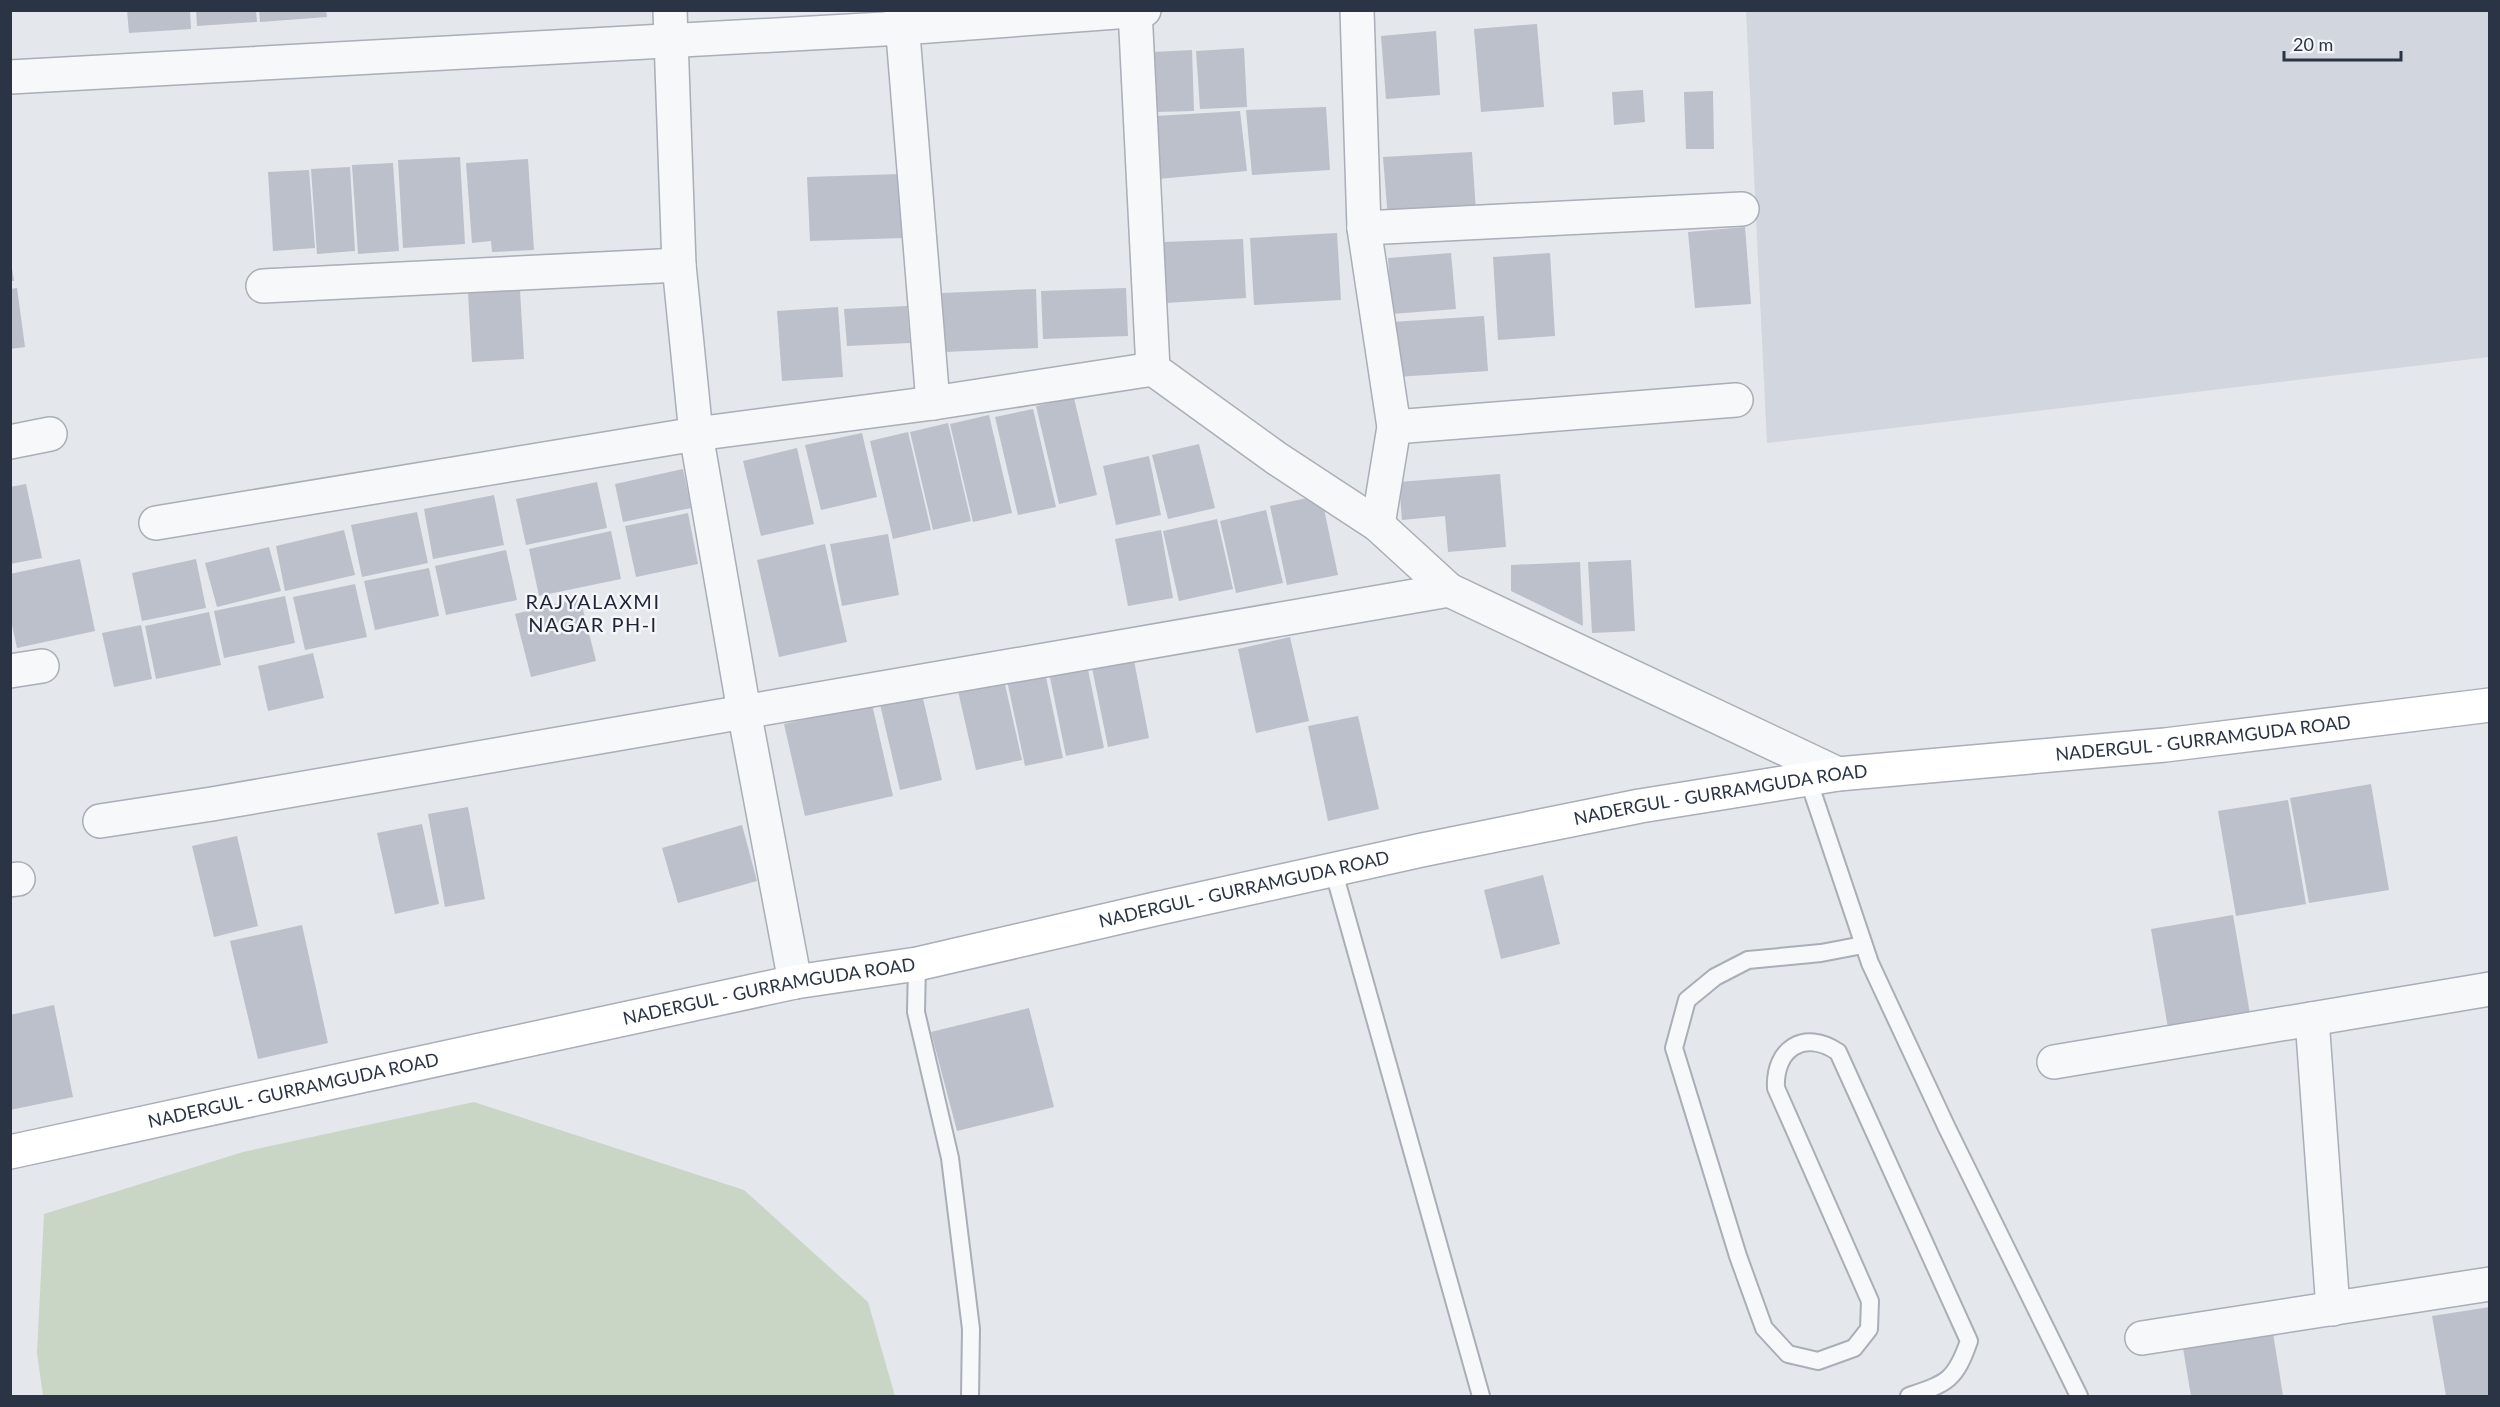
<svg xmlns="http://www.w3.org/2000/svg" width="2500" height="1407" font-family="Lato,sans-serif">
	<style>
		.built { fill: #d2d6de }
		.pitch { fill: #c9d6c5 }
		.building { fill: #bbc0ca }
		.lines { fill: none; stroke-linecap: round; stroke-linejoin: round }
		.lane-casing { stroke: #a9aeb7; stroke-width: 20 }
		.street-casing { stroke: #a9aeb7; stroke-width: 36 }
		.secondary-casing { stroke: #a9aeb7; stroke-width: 36 }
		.lane { stroke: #f7f8fa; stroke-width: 16 }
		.street { stroke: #f7f8fa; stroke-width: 33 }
		.secondary { stroke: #fff; stroke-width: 33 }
		.labels { text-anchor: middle; stroke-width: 5; stroke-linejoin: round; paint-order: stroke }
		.street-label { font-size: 18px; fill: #2b3445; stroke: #f4f6f9 }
		.neighbourhood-label { font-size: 20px; letter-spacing: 1.5px; fill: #1d2536; stroke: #f4f6f9 }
	</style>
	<rect width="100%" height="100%" fill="#e4e7ec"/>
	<path class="built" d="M1746 11H2489V357L1767 443Z"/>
	<path class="pitch" d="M474 1102 744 1190 868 1302 895 1396H43L37 1353 44 1214 243 1152Z"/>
	<g class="building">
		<path d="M127 10H190L191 29 129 33Z"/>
		<path d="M196 10H256L257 22 197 26Z"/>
		<path d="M259 10H326L327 17 260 22Z"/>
		<path d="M1537 24 1544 107 1481 112 1474 29Z"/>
		<path d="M1436 31 1440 95 1386 99 1381 36Z"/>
		<path d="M1244 48 1247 107 1200 109 1196 51Z"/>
		<path d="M1192 50 1194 111 1156 112 1153 52Z"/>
		<path d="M1643 90 1645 122 1614 125 1612 92Z"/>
		<path d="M1713 91 1714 149H1686L1684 92Z"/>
		<path d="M1326 107 1330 170 1252 175 1246 110Z"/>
		<path d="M1240 111 1247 171 1158 179 1156 116Z"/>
		<path d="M1472 152 1476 212 1388 219 1383 157Z"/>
		<path d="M460 157 465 244 403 248 398 160Z"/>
		<path d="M528 159 534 250 492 252 491 241 472 243 466 163Z"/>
		<path d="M393 163 399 251 358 254 352 165Z"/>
		<path d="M350 167 355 251 317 254 311 169Z"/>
		<path d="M309 170 315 248 273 251 268 172Z"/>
		<path d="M900 174 903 238 810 241 807 177Z"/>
		<path d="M1745 227 1751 304 1695 308 1688 232Z"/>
		<path d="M1337 233 1341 300 1254 305 1250 238Z"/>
		<path d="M1243 239 1246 298 1166 303 1163 242Z"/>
		<path d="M1451 253 1456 309 1392 314 1388 258Z"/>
		<path d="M1550 253 1555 336 1498 340 1493 257Z"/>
		<path d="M10 256 14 281H10Z"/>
		<path d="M17 288 25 347 10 349V289Z"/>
		<path d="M1126 288 1128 336 1043 339 1041 291Z"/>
		<path d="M1036 289 1038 348 945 352 942 293Z"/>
		<path d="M520 290 524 359 472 362 468 293Z"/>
		<path d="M907 306 910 343 847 346 844 309Z"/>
		<path d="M838 307 843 377 782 381 777 311Z"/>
		<path d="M1484 316 1488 371 1396 377 1392 322Z"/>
		<path d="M1074 398 1097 495 1059 504 1036 406Z"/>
		<path d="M1033 409 1056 507 1018 515 995 417Z"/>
		<path d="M989 415 1012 513 973 522 950 424Z"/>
		<path d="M948 423 971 521 933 530 910 432Z"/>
		<path d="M908 432 931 530 893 539 870 441Z"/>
		<path d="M862 433 877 497 821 510 805 445Z"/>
		<path d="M1199 444 1215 508 1168 519 1152 455Z"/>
		<path d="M797 448 814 524 761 536 743 461Z"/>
		<path d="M1149 456 1161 515 1116 525 1103 466Z"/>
		<path d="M683 469 691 508 623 522 615 484Z"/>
		<path d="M1500 474 1506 547 1448 552 1445 516 1402 520 1399 482Z"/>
		<path d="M597 482 607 528 526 545 516 499Z"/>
		<path d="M26 484 42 558 10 564V487Z"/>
		<path d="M494 495 504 545 433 559 424 509Z"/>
		<path d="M1321 495 1338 575 1287 585 1270 506Z"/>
		<path d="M1266 510 1283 583 1236 593 1220 521Z"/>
		<path d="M417 512 428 563 362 577 351 525Z"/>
		<path d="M688 513 698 564 636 577 625 526Z"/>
		<path d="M1217 519 1233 589 1179 601 1163 531Z"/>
		<path d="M344 530 355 575 285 591 276 546Z"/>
		<path d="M1161 530 1173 598 1128 606 1115 539Z"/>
		<path d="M611 531 621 579 539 596 529 549Z"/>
		<path d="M888 534 899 595 842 606 830 544Z"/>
		<path d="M825 544 847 642 779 657 757 560Z"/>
		<path d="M269 547 281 591 217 607 205 563Z"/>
		<path d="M506 550 517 600 446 615 435 566Z"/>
		<path d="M80 559 95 631 17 648 10 616V574Z"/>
		<path d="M196 559 206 608 142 621 132 573Z"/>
		<path d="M1631 560 1635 631 1592 633 1588 562Z"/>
		<path d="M1580 562 1583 626 1511 591V565Z"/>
		<path d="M429 568 439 616 375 630 364 581Z"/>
		<path d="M355 584 367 637 305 650 293 597Z"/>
		<path d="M285 596 295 643 224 658 214 611Z"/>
		<path d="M580 598 596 661 531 677 515 614Z"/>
		<path d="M209 612 221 665 156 679 145 626Z"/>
		<path d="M141 625 152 679 114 687 102 633Z"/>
		<path d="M1290 637 1309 721 1256 733 1238 649Z"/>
		<path d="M1131 645 1149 738 1108 747 1089 653Z"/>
		<path d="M313 653 324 698 268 711 258 666Z"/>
		<path d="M1085 655 1104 748 1066 756 1047 663Z"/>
		<path d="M1043 663 1063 758 1025 766 1005 671Z"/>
		<path d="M1004 680 1022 760 976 770 958 691Z"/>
		<path d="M921 690 942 780 900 790 879 700Z"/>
		<path d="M872 704 893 796 805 816 784 724Z"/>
		<path d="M1358 716 1379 809 1328 821 1308 726Z"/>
		<path d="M2371 784 2389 890 2309 903 2290 798Z"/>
		<path d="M2288 800 2306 904 2236 916 2218 811Z"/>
		<path d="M468 807 485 899 445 907 428 814Z"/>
		<path d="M422 824 439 904 395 914 377 833Z"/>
		<path d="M742 825 757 881 678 903 662 848Z"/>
		<path d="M237 836 258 926 214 937 192 846Z"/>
		<path d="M1543 875 1560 944 1501 959 1484 890Z"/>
		<path d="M2233 915 2250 1014 2168 1028 2151 929Z"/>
		<path d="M302 925 328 1043 258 1059 230 941Z"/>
		<path d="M54 1005 73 1097 10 1110V1015Z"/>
		<path d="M1029 1008 1054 1107 957 1131 931 1032Z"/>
		<path d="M2490 1307V1396H2446L2432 1316Z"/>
		<path d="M2273 1333 2283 1396H2191L2183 1348Z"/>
	</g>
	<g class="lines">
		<g class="lane-casing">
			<g id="lane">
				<path d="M1808 779 1870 963 1947 1128 2079 1396"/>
				<path d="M1333 869 1481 1396"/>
				<path d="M1863 945 1821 953 1748 960 1715 977 1687 1000 1674 1048 1738 1256 1764 1328 1788 1354 1818 1361 1854 1348 1869 1329 1870 1301 1776 1088C1774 1049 1804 1029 1838 1052L1969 1341C1955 1381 1947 1383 1909 1396"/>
				<path d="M917 964 916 1012 950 1158 971 1329 970 1396"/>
			</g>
		</g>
		<g class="street-casing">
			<g id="street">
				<path d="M670 10 679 265 696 434 744 711 795 982"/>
				<path d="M901 10 933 403"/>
				<path d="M1135 10 1153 369"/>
				<path d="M1357 10 1364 228 1394 427 1378 525"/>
				<path d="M10 77 902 28 1144 10"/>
				<path d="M1364 228 1742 209"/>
				<path d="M263 286 679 265"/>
				<path d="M1394 427 1736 400"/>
				<path d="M10 442 50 434"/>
				<path d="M156 523 696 434 933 403 1153 369 1276 458 1378 525 1449 590 1838 774"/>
				<path d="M10 671 42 666"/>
				<path d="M100 821 212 804 1449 590"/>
				<path d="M10 880 18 879"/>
				<path d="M2312 1019 2333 1309"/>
				<path d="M2054 1062 2490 989"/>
				<path d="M2142 1338 2490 1284"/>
			</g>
		</g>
		<g class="secondary-casing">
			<g id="secondary">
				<path id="s1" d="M10 1152 795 982 917 964 1155 909 1422 850 1640 806 1808 779 1838 774 2165 745 2490 705"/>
			</g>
		</g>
		<use href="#lane" class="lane"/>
		<use href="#street" class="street"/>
		<use href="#secondary" class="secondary"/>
	</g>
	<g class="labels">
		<g class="street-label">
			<text dy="6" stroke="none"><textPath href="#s1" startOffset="2234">NADERGUL - GURRAMGUDA ROAD</textPath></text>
			<text dy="6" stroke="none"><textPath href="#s1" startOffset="1748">NADERGUL - GURRAMGUDA ROAD</textPath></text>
			<text dy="6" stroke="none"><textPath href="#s1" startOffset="1262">NADERGUL - GURRAMGUDA ROAD</textPath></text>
			<text dy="6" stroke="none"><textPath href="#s1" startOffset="776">NADERGUL - GURRAMGUDA ROAD</textPath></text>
			<text dy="6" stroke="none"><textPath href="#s1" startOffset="290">NADERGUL - GURRAMGUDA ROAD</textPath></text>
		</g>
		<g class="neighbourhood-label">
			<text x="593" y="609">RAJYALAXMI<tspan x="593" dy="23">NAGAR PH-I</tspan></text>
		</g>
	</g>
	<rect width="2500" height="1407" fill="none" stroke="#2b3445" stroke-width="24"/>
	<path d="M2284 51v9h117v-9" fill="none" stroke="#2b3445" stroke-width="3"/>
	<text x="2293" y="51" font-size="18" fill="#2b3445" stroke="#f4f6f9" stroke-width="4.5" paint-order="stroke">20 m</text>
</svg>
